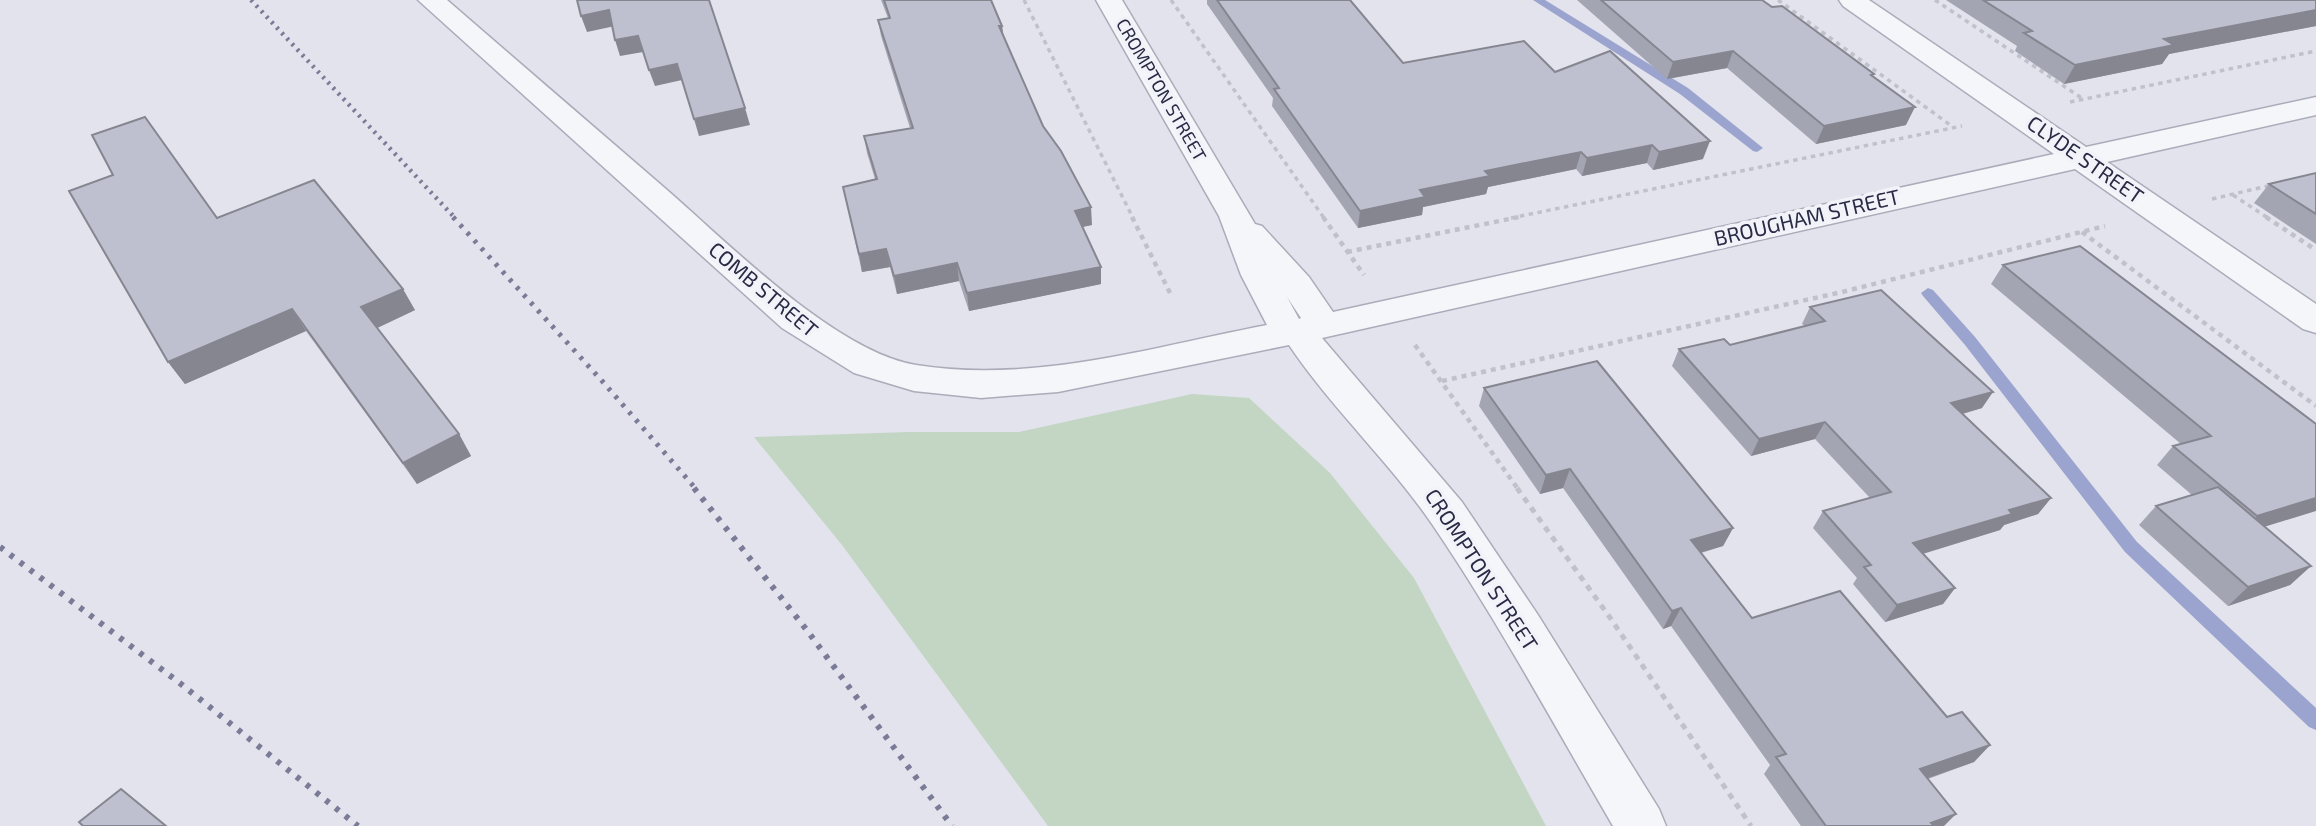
<svg xmlns="http://www.w3.org/2000/svg" width="2316" height="826" font-family="'Exo 2',sans-serif">
	<style>
		.green { fill: #c3d6c4 }
		.lines { fill: none; stroke-linecap: round; stroke-linejoin: round }
		.stream { fill: #9ba4ce; fill-rule: evenodd }
		.minor-casing { stroke: #aaacba; stroke-width: 3 }
		.path-far2 { stroke: #c0c1ca; stroke-width: 3.5; stroke-dasharray: 4.5 4.5; stroke-linecap: butt }
		.path-far1 { stroke: #c0c1ca; stroke-width: 4.5; stroke-dasharray: 5 5; stroke-linecap: butt }
		.path { stroke: #c0c1ca; stroke-width: 5; stroke-dasharray: 6 6; stroke-linecap: butt }
		.minor { fill: #f5f6f9; fill-rule: evenodd }
		.rail-far2 { stroke: #7a7c97; stroke-width: 4.5; stroke-dasharray: 2.5 5; stroke-linecap: butt }
		.rail-far1 { stroke: #7a7c97; stroke-width: 5; stroke-dasharray: 3.5 7; stroke-linecap: butt }
		.rail { stroke: #7a7c97; stroke-width: 6; stroke-dasharray: 4.5 8; stroke-linecap: butt }
		.wall { fill: #a4a5b2 }
		.shaded-wall { fill: #868691 }
		.building { fill: #bfc0cf; stroke: #868691; stroke-width: 2 }
		.labels { text-anchor: middle; stroke-width: 7; stroke-linejoin: round; paint-order: stroke }
		.far-street-label { font-size: 18px; fill: #292a45; stroke: #f2f3f9 }
		.street-label { font-size: 21px; fill: #292a45; stroke: #f2f3f9 }
	</style>
	<rect width="100%" height="100%" fill="#e2e3ec"/>
	<path class="green" d="M1192 394 1249 398 1330 473 1414 578 1546 826H1048L842 545 754 437 909 432H1019Z"/>
	<g class="lines">
		<g class="stream">
			<path d="M1533 0H1545L1688 88 1763 148 1757 152 1753 151 1680 94Z"/>
			<path d="M1928 288 1933 290 1975 337 2137 542 2316 708V730L2309 727 2125 552 1965 345 1923 296 1921 293Z"/>
		</g>
		<g class="minor-casing">
			<path id="minor" d="M418 0H447C520 63 594 127 667 190 729 244 836 352 916 365 1033 384 1152 347 1267 325L1241 275 1219 216 1096 0H1122L1255 224 1262 226 1309 277 1333 312 2054 154 1843 6 1839 0H1869L2086 147 2316 97V115L2107 162 2316 304V333L2303 329 2075 169 1322 338 1462 502 1538 615 1659 809 1666 826H1613C1554 725 1498 621 1432 524 1389 461 1332 409 1289 345L1058 392 981 398 914 391 854 373 782 328ZM1287 297 1301 318 1299 319Z"/>
		</g>
		<g class="path-far2">
			<path d="M1024 0 1133 218"/>
			<path d="M1171 0 1324 218"/>
			<path d="M1778 0 1953 127"/>
			<path d="M1935 0 2083 99"/>
			<path d="M2070 102 2316 51"/>
			<path d="M2233 195 2268 218"/>
			<path d="M2212 199 2272 185"/>
			<path d="M1511 218 1962 126"/>
		</g>
		<g class="path-far1">
			<path d="M1132 217 1170 293"/>
			<path d="M1323 217 1364 275"/>
			<path d="M2266 217 2316 250"/>
			<path d="M2082 232 2316 406"/>
			<path d="M1347 252 1519 217"/>
			<path d="M1415 345 1518 489"/>
			<path d="M1442 381 1842 292 2105 226"/>
		</g>
		<path class="path" d="M1517 488 1611 619 1751 826"/>
		<use href="#minor" class="minor"/>
		<path class="rail-far2" d="M251 0 455 218"/>
		<path class="rail-far1" d="M453 217 603 382 696 489"/>
		<g class="rail">
			<path d="M694 488 806 629 952 826"/>
			<path d="M0 547 181 684 358 826"/>
		</g>
	</g>
	<g class="wall">
		<path d="M881 0H991L1002 26 1004 38 1043 126 1092 225 1083 227 1101 284 969 311 959 281 897 294 890 267 862 272 843 187 875 179 867 153 864 136 910 128 881 36 878 20 888 18Z"/>
		<path d="M1207 0H1350L1403 63 1555 72 1703 159 1653 170 1647 163 1582 176 1576 169 1488 187 1486 194 1423 207 1422 215 1358 228 1272 106 1273 98 1207 4Z"/>
		<path d="M1577 0H1762L1873 76 1906 125 1816 144 1727 68 1667 79Z"/>
		<path d="M1946 0H2316V26L2169 54 2162 64 2064 84 2015 51 2017 46Z"/>
		<path d="M2316 173V244L2254 203 2269 184Z"/>
		<path d="M217 218 415 310 377 328 459 434 471 456 417 484 306 331 185 384 168 362Z"/>
		<path d="M2003 265 2316 424 2264 527 2311 566 2290 585 2228 606 2139 525 2156 506 2192 495 2157 465 2173 446 2181 444 1991 284Z"/>
		<path d="M1810 307 1982 408 1963 414 2051 498 2038 514 2004 525 2000 530 1923 554 1955 588 1943 604 1885 622 1853 584 1857 578 1813 528 1823 511 1870 498 1815 439 1751 456 1672 366 1679 349 1730 345 1805 326 1802 324Z"/>
		<path d="M1484 388 1733 528 1723 546 1701 553 1752 618 1947 717 1990 745 1974 762 1928 779 1944 826H1801L1764 774 1770 765 1671 626 1663 629 1563 488 1540 494 1479 406Z"/>
	</g>
	<g class="shaded-wall">
		<path d="M609 10 615 26 587 32 581 16Z"/>
		<path d="M2316 10V26L2169 54 2162 64 2064 84 2075 65 2164 39Z"/>
		<path d="M999 26H1002L1004 42Z"/>
		<path d="M638 36 643 52 620 56 615 40Z"/>
		<path d="M1733 51 1727 68 1667 79 1673 62Z"/>
		<path d="M677 64 682 80 655 86 649 70Z"/>
		<path d="M1915 107 1906 125 1816 144 1824 126Z"/>
		<path d="M745 108 750 125 699 136 694 119Z"/>
		<path d="M1710 141 1703 159 1653 170 1659 152Z"/>
		<path d="M1652 145 1647 163 1582 176 1587 158Z"/>
		<path d="M1581 152 1576 169 1488 187 1486 194 1423 207 1422 215 1358 228 1360 211 1420 190 1485 171Z"/>
		<path d="M1091 207 1092 225 1076 228 1075 211Z"/>
		<path d="M886 249 890 267 862 272 859 254Z"/>
		<path d="M957 263 959 281 897 294 894 276Z"/>
		<path d="M1101 267V284L969 311 967 293Z"/>
		<path d="M403 289 415 310 375 329 361 307Z"/>
		<path d="M292 309 306 331 185 384 168 362Z"/>
		<path d="M1993 392 1982 408 1940 420 1951 403Z"/>
		<path d="M1825 422 1815 439 1751 456 1759 439Z"/>
		<path d="M459 434 471 456 417 484 403 463Z"/>
		<path d="M1570 469 1563 488 1540 494 1546 475Z"/>
		<path d="M2051 498 2038 514 2004 525 2000 530 1902 560 1913 543 2009 510Z"/>
		<path d="M2316 498V511L2238 535 2257 516Z"/>
		<path d="M1733 528 1723 546 1682 558 1691 540Z"/>
		<path d="M2311 566 2290 585 2228 606 2248 587Z"/>
		<path d="M1955 588 1943 604 1885 622 1897 605Z"/>
		<path d="M1681 608 1671 626 1663 629 1672 611Z"/>
		<path d="M1990 745 1974 762 1905 786 1920 769Z"/>
		<path d="M1956 814 1944 826H1928L1931 823Z"/>
	</g>
	<g class="building">
		<path d="M577 0H709L745 108 694 119 677 64 649 70 638 36 615 40 609 10 581 16Z"/>
		<path d="M884 0H991L1002 26H999L1043 126 1061 151 1091 207 1075 211 1101 267 967 293 957 263 894 276 886 249 859 254 843 187 877 179 864 136 913 128 878 20 890 18Z"/>
		<path d="M1217 0H1350L1403 63 1524 41 1555 72 1610 51 1710 141 1659 152 1652 145 1587 158 1581 152 1485 171 1490 176 1420 190 1425 197 1360 211 1274 89 1279 88Z"/>
		<path d="M1601 0H1762L1772 7 1782 6 1874 74 1871 75 1915 107 1824 126 1733 51 1673 62Z"/>
		<path d="M1983 0H2316V10L2164 39 2174 45 2075 65 2024 33 2032 31Z"/>
		<path d="M145 117 217 218 314 180 403 289 361 307 459 434 403 463 292 309 168 362 69 191 113 175 92 135Z"/>
		<path d="M2316 173V214L2269 184Z"/>
		<path d="M2080 246 2316 424V498L2257 516 2173 446 2211 436 2003 265Z"/>
		<path d="M1881 290 1993 392 1951 403 2051 498 2009 510 2012 514 1913 543 1955 588 1897 605 1864 567 1871 565 1823 511 1891 492 1825 422 1759 439 1679 349 1724 339 1730 345 1825 321 1810 307Z"/>
		<path d="M1597 361 1733 528 1691 540 1752 618 1840 591 1947 717 1962 712 1990 745 1920 769 1956 814 1931 823 1934 826H1826L1776 757 1786 754 1681 608 1672 611 1570 469 1546 475 1484 388Z"/>
		<path d="M2218 487 2311 566 2248 587 2156 506Z"/>
		<path d="M121 789 166 826H83L79 822Z"/>
	</g>
	<g class="labels">
		<g class="far-street-label">
			<text transform="translate(1161 90) rotate(60)" y="6">CROMPTON STREET</text>
		</g>
		<g class="street-label">
			<text transform="translate(2085 160) rotate(35)" y="7">CLYDE STREET</text>
			<text transform="translate(1807 218) rotate(-13)" y="7">BROUGHAM STREET</text>
			<text transform="translate(763 290) rotate(40)" y="7">COMB STREET</text>
			<text transform="translate(1481 570) rotate(57)" y="7">CROMPTON STREET</text>
		</g>
	</g>
</svg>
